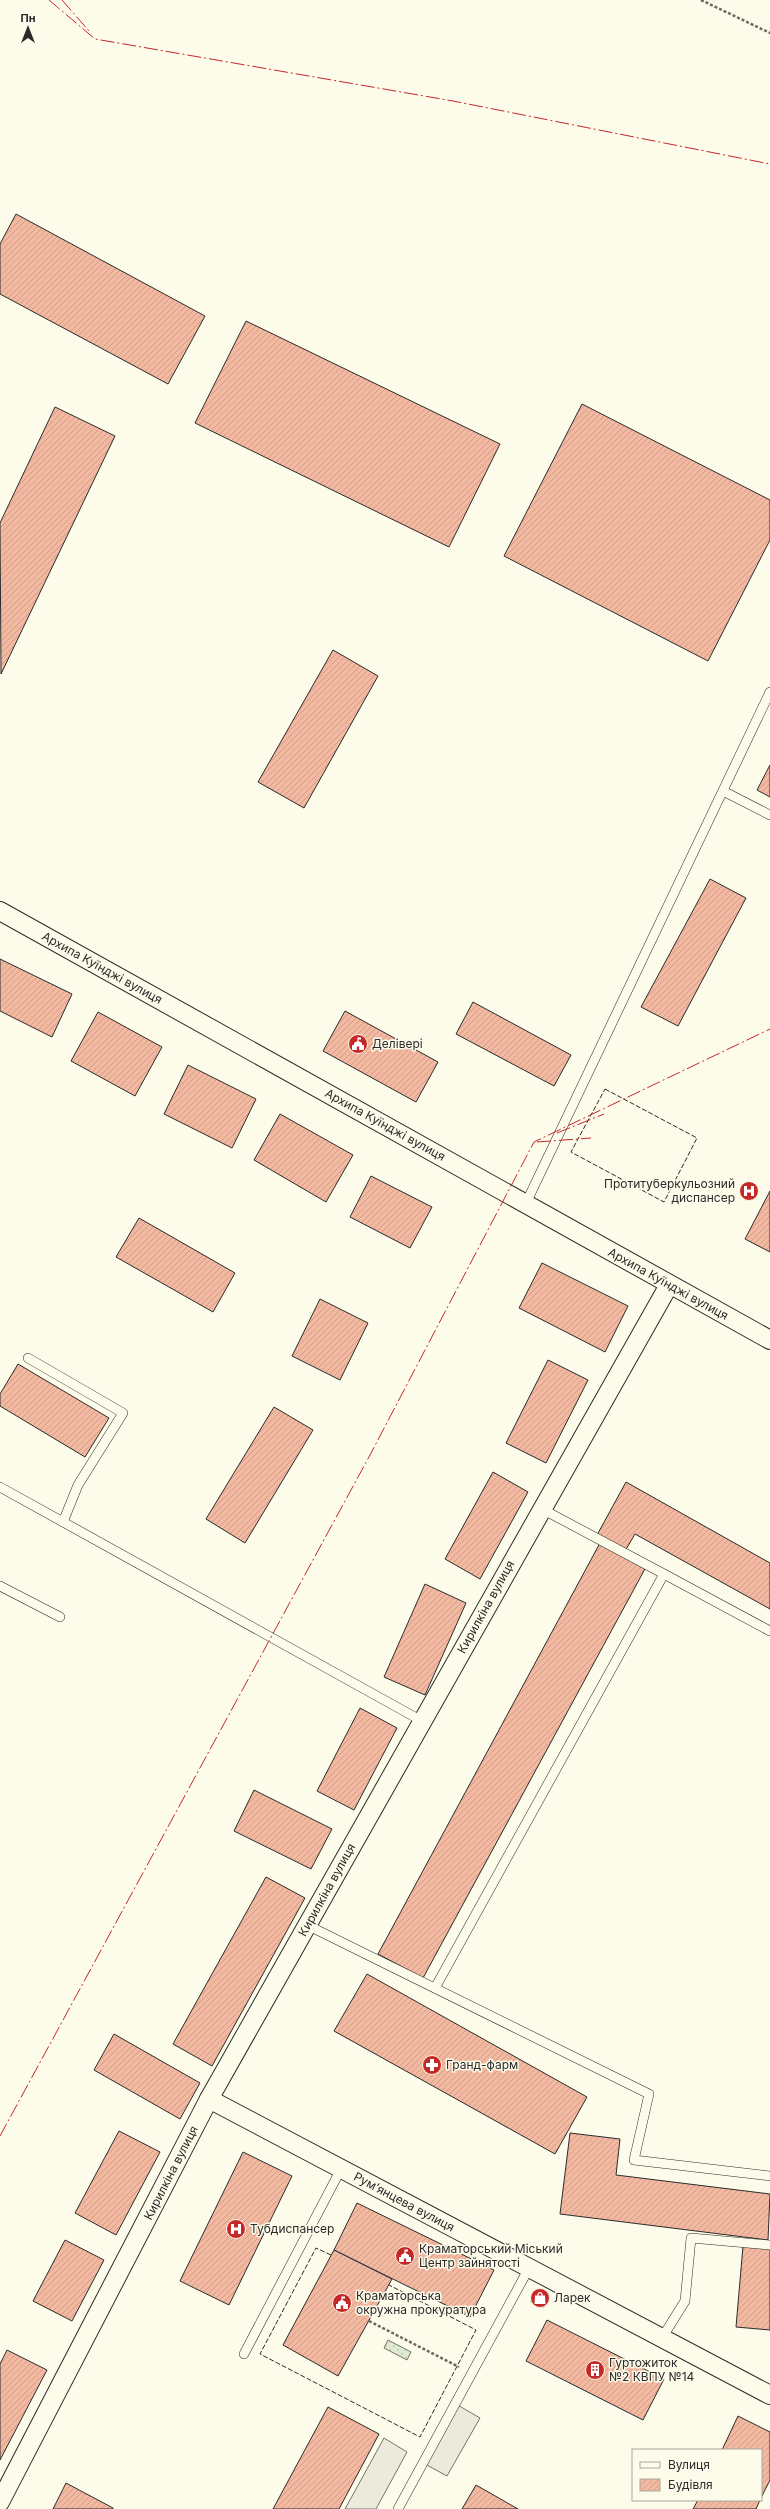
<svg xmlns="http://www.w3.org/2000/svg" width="770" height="2509" font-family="Inter,sans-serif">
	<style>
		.park { fill: url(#park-dots); stroke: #74746e }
		.parking { fill: #eceadb; stroke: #74746e }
		.building { fill: url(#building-hatch); stroke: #2b2b2b }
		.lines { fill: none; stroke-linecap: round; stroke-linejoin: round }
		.service-casing { stroke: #2b2b2b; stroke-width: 10 }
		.minor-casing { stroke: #2b2b2b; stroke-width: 20 }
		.path { stroke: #6a6964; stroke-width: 2.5; stroke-dasharray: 3 2; stroke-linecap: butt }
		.service { stroke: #fdfbea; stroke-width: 9 }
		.minor { stroke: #fdfbea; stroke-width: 18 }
		.fence { stroke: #2b2b2b; stroke-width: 1; stroke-dasharray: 5 2; stroke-linecap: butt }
		.power { stroke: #c62828; stroke-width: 1; stroke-dasharray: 14 3 2 3; stroke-linecap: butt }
		.labels { text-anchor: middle; stroke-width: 3; stroke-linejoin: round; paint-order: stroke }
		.street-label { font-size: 12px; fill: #2b2b2b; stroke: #fdfbea }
		.poi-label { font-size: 12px; fill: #2b2b2b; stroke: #fdfbea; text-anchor: start }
	</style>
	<defs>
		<pattern id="park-dots" width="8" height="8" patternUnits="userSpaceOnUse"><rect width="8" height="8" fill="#deebd1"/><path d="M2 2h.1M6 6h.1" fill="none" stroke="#bfcab4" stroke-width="1.8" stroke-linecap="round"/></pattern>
		<pattern id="building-hatch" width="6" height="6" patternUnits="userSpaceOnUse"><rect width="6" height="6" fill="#f2b8a0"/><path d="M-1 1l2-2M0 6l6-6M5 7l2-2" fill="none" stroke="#d09e8a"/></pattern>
	</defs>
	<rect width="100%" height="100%" fill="#fdfbea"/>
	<path class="park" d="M388 2340 411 2352 407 2360 384 2348Z"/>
	<g class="parking">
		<path d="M456 2404 480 2418 447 2476 423 2463Z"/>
		<path d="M384 2438 407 2452 376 2509H345Z"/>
	</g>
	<g class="building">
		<path d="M16 214 205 316 168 384 0 294V244Z"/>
		<path d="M246 321 500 444 449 547 195 423Z"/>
		<path d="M582 404 770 500V540L708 661 504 556Z"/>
		<path d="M55 407 115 436 1 674 0 523Z"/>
		<path d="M333 650 378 676 304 808 258 782Z"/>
		<path d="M770 765V797L757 790Z"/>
		<path d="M710 879 746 898 678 1026 641 1007Z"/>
		<path d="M0 959 72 994 52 1037 0 1011Z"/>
		<path d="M473 1002 571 1055 554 1086 456 1034Z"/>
		<path d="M345 1011 438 1062 416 1102 323 1051Z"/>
		<path d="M98 1012 162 1047 135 1096 71 1061Z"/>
		<path d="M188 1065 256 1099 232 1148 164 1114Z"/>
		<path d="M280 1114 353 1155 326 1202 254 1160Z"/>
		<path d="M371 1176 432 1207 410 1248 350 1217Z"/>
		<path d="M770 1191V1252L745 1239Z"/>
		<path d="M139 1218 235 1273 213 1312 116 1257Z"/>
		<path d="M542 1263 628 1306 605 1352 519 1308Z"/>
		<path d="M320 1299 368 1323 340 1380 292 1356Z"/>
		<path d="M548 1360 588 1380 546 1463 506 1443Z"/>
		<path d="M18 1364 109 1418 85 1457 0 1406V1394Z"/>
		<path d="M274 1407 313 1430 245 1543 206 1519Z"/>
		<path d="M493 1472 528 1492 480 1579 445 1559Z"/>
		<path d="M626 1482 770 1563V1609L635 1534 625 1551 597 1535Z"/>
		<path d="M600 1543 646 1567 423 1978 378 1954Z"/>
		<path d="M425 1584 466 1603 425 1695 384 1677Z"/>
		<path d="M360 1708 397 1728 354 1810 317 1791Z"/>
		<path d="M254 1790 332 1829 311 1869 234 1831Z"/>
		<path d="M266 1877 305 1898 212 2066 173 2044Z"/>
		<path d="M367 1974 587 2097 555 2154 334 2031Z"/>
		<path d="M114 2034 200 2083 180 2119 94 2070Z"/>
		<path d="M119 2131 160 2152 116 2235 75 2213Z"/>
		<path d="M570 2133 620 2139 616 2175 770 2194 768 2240 560 2214Z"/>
		<path d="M243 2152 292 2176 229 2305 180 2281Z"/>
		<path d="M357 2203 494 2270 470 2317 334 2250Z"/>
		<path d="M65 2240 104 2260 72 2321 33 2301Z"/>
		<path d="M743 2246 770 2248V2330L736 2327Z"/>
		<path d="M334 2250 392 2279 338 2376 283 2345Z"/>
		<path d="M536 2290 549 2295 544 2307 531 2302Z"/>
		<path d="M547 2320 664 2379 643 2420 526 2361Z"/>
		<path d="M7 2350 47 2370 0 2460V2364Z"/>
		<path d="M328 2407 379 2434 339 2509H273Z"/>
		<path d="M738 2416 770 2432V2480L761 2498V2450H722Z"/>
		<path d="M66 2483 113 2508V2509H53Z"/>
		<path d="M476 2485 518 2509H462Z"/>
		<path d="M698 2500H760L756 2509H693Z"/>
	</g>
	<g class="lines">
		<g class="service-casing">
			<g id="service">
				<path d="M723 791 770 815"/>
				<path d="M526 1203 770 692"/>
				<path d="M28 1358 123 1413 78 1485 63 1522"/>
				<path d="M0 1487 422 1721"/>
				<path d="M664 1574 770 1631"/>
				<path d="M0 1586 60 1617"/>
				<path d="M307 1925 649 2094 634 2160 770 2176"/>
				<path d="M435 1988 664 1574 542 1509"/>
				<path d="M662 2338 685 2301 691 2238 770 2245"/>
				<path d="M244 2354 341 2169"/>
				<path d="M398 2509 529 2268"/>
			</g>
		</g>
		<g class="minor-casing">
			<g id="minor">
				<path d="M0 911 770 1340"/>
				<path d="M209 2099 770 2395"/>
				<path d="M0 2502 209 2099 669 1285"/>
			</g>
		</g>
		<g class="path">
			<path d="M701 0 770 33"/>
			<path d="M369 2321 459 2367"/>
		</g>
		<use href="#service" class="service"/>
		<use href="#minor" class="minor"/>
		<g class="fence">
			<path d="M605 1089 697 1138 664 1202 571 1152Z"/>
			<path d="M331 2255 316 2248 260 2354 420 2437 476 2330 389 2285"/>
		</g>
		<g class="power">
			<path d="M49 0 95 39 453 101 770 164"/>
			<path d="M62 0 89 31"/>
			<path d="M557 1133 604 1114"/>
			<path d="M537 1142 591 1138"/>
			<path d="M0 2136 370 1455 534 1142 770 1029"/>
		</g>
	</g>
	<defs>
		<g id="civic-disc" transform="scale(1)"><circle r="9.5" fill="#c62828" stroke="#fdfbea"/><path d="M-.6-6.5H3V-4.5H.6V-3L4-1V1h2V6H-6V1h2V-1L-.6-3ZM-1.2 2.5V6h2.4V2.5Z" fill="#fff"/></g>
		<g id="hospital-disc" transform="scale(1)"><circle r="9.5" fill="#c62828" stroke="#fdfbea"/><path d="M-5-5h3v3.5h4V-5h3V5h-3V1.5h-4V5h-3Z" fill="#fff"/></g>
		<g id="pharmacy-disc" transform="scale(1)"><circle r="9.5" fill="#c62828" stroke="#fdfbea"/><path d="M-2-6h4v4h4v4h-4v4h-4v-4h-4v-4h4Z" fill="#fff"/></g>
		<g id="shop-disc" transform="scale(1)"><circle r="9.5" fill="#c62828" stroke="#fdfbea"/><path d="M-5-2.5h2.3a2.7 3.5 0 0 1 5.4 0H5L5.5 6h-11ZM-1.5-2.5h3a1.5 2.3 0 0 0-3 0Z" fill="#fff"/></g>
		<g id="building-disc" transform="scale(1)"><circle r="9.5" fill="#c62828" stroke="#fdfbea"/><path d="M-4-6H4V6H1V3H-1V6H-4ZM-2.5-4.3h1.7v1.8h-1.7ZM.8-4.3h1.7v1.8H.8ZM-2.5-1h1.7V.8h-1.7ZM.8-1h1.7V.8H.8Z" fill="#fff"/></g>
	</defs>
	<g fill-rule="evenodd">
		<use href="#civic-disc" x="358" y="1044"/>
		<use href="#hospital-disc" x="749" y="1191"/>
		<use href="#pharmacy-disc" x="432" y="2065"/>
		<use href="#hospital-disc" x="236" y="2229"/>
		<use href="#civic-disc" x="405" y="2256"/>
		<use href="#shop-disc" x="540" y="2298"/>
		<use href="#civic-disc" x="342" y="2303"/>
		<use href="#building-disc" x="595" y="2370"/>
	</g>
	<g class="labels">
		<g class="street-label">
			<text transform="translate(102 968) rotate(29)" y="4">Архипа Куїнджі вулиця</text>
			<text transform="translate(385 1125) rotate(29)" y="4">Архипа Куїнджі вулиця</text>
			<text transform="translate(668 1284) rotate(29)" y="4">Архипа Куїнджі вулиця</text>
			<text transform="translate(486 1607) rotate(-61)" y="4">Кирилкіна вулиця</text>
			<text transform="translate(327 1890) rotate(-61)" y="4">Кирилкіна вулиця</text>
			<text transform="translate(171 2173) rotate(-63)" y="4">Кирилкіна вулиця</text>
			<text transform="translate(404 2202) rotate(28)" y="4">Рум’янцева вулиця</text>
		</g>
		<g class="poi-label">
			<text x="372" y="1048">Делівері</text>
			<text x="735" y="1188" text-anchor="end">Протитуберкульозний<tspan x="735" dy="14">диспансер</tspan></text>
			<text x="446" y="2069">Гранд-фарм</text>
			<text x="250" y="2233">Тубдиспансер</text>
			<text x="419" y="2253">Краматорський Міський<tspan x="419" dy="14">Центр зайнятості</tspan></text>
			<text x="356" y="2300">Краматорська<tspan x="356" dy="14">окружна прокуратура</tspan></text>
			<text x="554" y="2302">Ларек</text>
			<text x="609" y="2367">Гуртожиток<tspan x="609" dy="14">№2 КВПУ №14</tspan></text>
		</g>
	</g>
	<rect x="632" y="2449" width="130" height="52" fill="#fdfbea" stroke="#a9a89e"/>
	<rect x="640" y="2462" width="20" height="6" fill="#fdfbea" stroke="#a9a89e"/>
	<text x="668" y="2469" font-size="12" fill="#2b2b2b">Вулиця</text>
	<rect x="640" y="2479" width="20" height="12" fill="url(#building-hatch)" stroke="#a9a89e"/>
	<text x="668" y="2489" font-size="12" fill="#2b2b2b">Будівля</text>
	<g transform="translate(28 28)" stroke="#fdfbea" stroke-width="3" paint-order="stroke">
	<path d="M0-3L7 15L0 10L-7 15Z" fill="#2b2b2b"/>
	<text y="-6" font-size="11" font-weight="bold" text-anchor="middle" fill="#2b2b2b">Пн</text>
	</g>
</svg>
